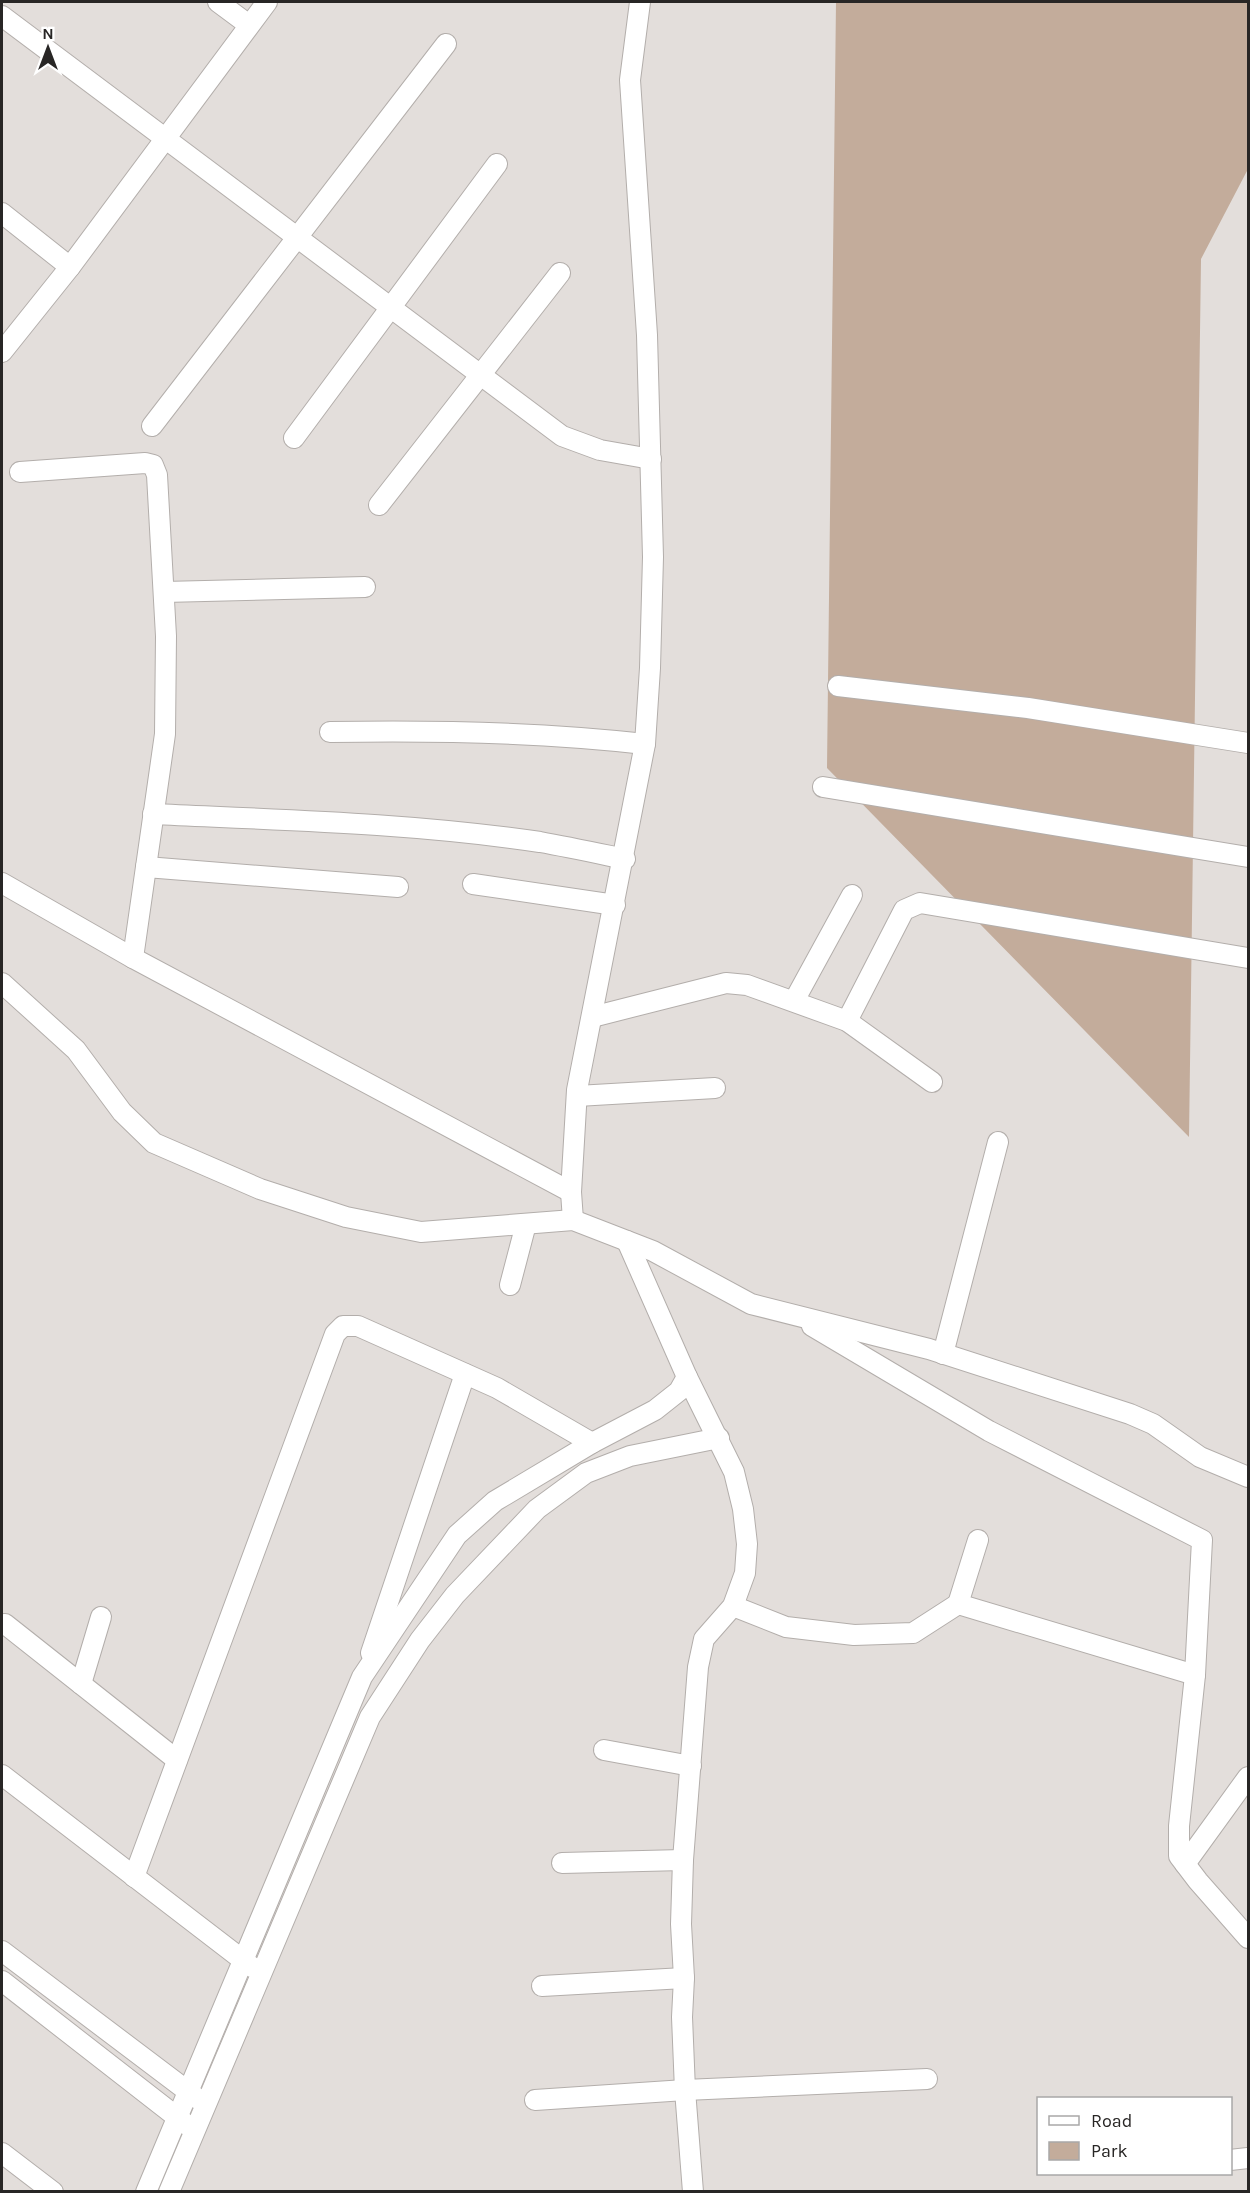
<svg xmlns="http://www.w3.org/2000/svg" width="1250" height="2193" font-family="Karla,sans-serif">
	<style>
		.green { fill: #c3ac9b }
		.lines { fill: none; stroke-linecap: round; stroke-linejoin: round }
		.minor-casing { stroke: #b3aeab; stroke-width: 22 }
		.minor { stroke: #fff; stroke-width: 20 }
	</style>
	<rect width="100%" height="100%" fill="#e3dedb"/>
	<path class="green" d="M836 2H1248V169L1201 259 1189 1137 827 768Z"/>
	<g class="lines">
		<g class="minor-casing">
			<g id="minor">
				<path d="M218 2 249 25"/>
				<path d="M2 16 562 436 600 450 651 459"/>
				<path d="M2 213 70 267"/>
				<path d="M2 352 70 267 267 2"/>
				<path d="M152 426 446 44"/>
				<path d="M294 438 497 164"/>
				<path d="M20 472 145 463 153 465 157 475 166 636 165 734 133 958"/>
				<path d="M379 505 560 273"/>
				<path d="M164 592 365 587"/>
				<path d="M838 686 1028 708 1248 743"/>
				<path d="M330 732C437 730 539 732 645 744"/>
				<path d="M823 787 1248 857"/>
				<path d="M153 814C282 820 412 823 540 842 568 847 596 853 625 859"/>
				<path d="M146 867 398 887"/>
				<path d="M2 883 133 958 571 1192"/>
				<path d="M473 884 615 905"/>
				<path d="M2 983 76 1050 122 1112 154 1143 260 1189 346 1217 421 1232 573 1220 653 1251 751 1304 929 1349 1130 1414 1153 1424 1200 1457 1248 1477"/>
				<path d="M794 1001 852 895"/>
				<path d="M592 1017 726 983 747 985 847 1021 932 1082"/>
				<path d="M847 1021 904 910 920 903 1248 958"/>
				<path d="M577 1096 715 1088"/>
				<path d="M573 1220 571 1192 577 1090 645 744 650 668 653 557 647 335 630 80 640 2"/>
				<path d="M627 1241 687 1377 734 1472 743 1509 747 1544 745 1573 733 1606 704 1639 698 1667 683 1860 681 1924 684 1978 682 2017 685 2090 693 2192"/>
				<path d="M510 1285 526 1224"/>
				<path d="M812 1326 989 1431 1202 1540 1195 1675 1179 1826V1856L1198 1881 1248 1938"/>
				<path d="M943 1354 998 1142"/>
				<path d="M978 1540 958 1604 1195 1675"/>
				<path d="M733 1606 786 1627 854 1635 913 1633 958 1604"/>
				<path d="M5 1624 177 1760"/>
				<path d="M371 1653 465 1374"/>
				<path d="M81 1684 101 1617"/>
				<path d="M604 1750 691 1766"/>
				<path d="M2 1775 252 1967"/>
				<path d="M562 1863 683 1860"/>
				<path d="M1185 1864 1248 1777"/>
				<path d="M134 1877 335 1334 343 1326H358L497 1388 592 1443"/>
				<path d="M2 1951 198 2099"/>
				<path d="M2 1981 187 2125"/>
				<path d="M542 1986 684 1978"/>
				<path d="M535 2100 685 2090 927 2079"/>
				<path d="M2 2153 53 2192"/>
				<path d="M1230 2160 1248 2158"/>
				<path d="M146 2192 362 1677 457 1535 495 1501 592 1443 655 1410 679 1391 687 1377"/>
				<path d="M169 2192 370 1717 420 1640 455 1595 537 1509 586 1473 630 1456 719 1438"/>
			</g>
		</g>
		<use href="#minor" class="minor"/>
	</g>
	<rect width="1250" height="2193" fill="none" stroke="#282625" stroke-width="6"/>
	<rect x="1037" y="2097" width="195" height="78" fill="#ffffff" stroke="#a9a8a8" stroke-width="1.5"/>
	<rect x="1049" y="2116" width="30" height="9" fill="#ffffff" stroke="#a9a8a8" stroke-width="1.5"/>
	<text x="1091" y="2127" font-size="18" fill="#282625">Road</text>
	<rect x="1049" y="2142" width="30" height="18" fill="#c3ac9b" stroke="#a9a8a8" stroke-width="1.5"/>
	<text x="1091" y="2157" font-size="18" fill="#282625">Park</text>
	<g transform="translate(48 48)" stroke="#ffffff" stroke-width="4.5" paint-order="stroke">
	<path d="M0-4.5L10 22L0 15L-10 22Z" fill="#282625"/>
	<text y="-9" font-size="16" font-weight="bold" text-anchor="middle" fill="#282625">N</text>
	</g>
</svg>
